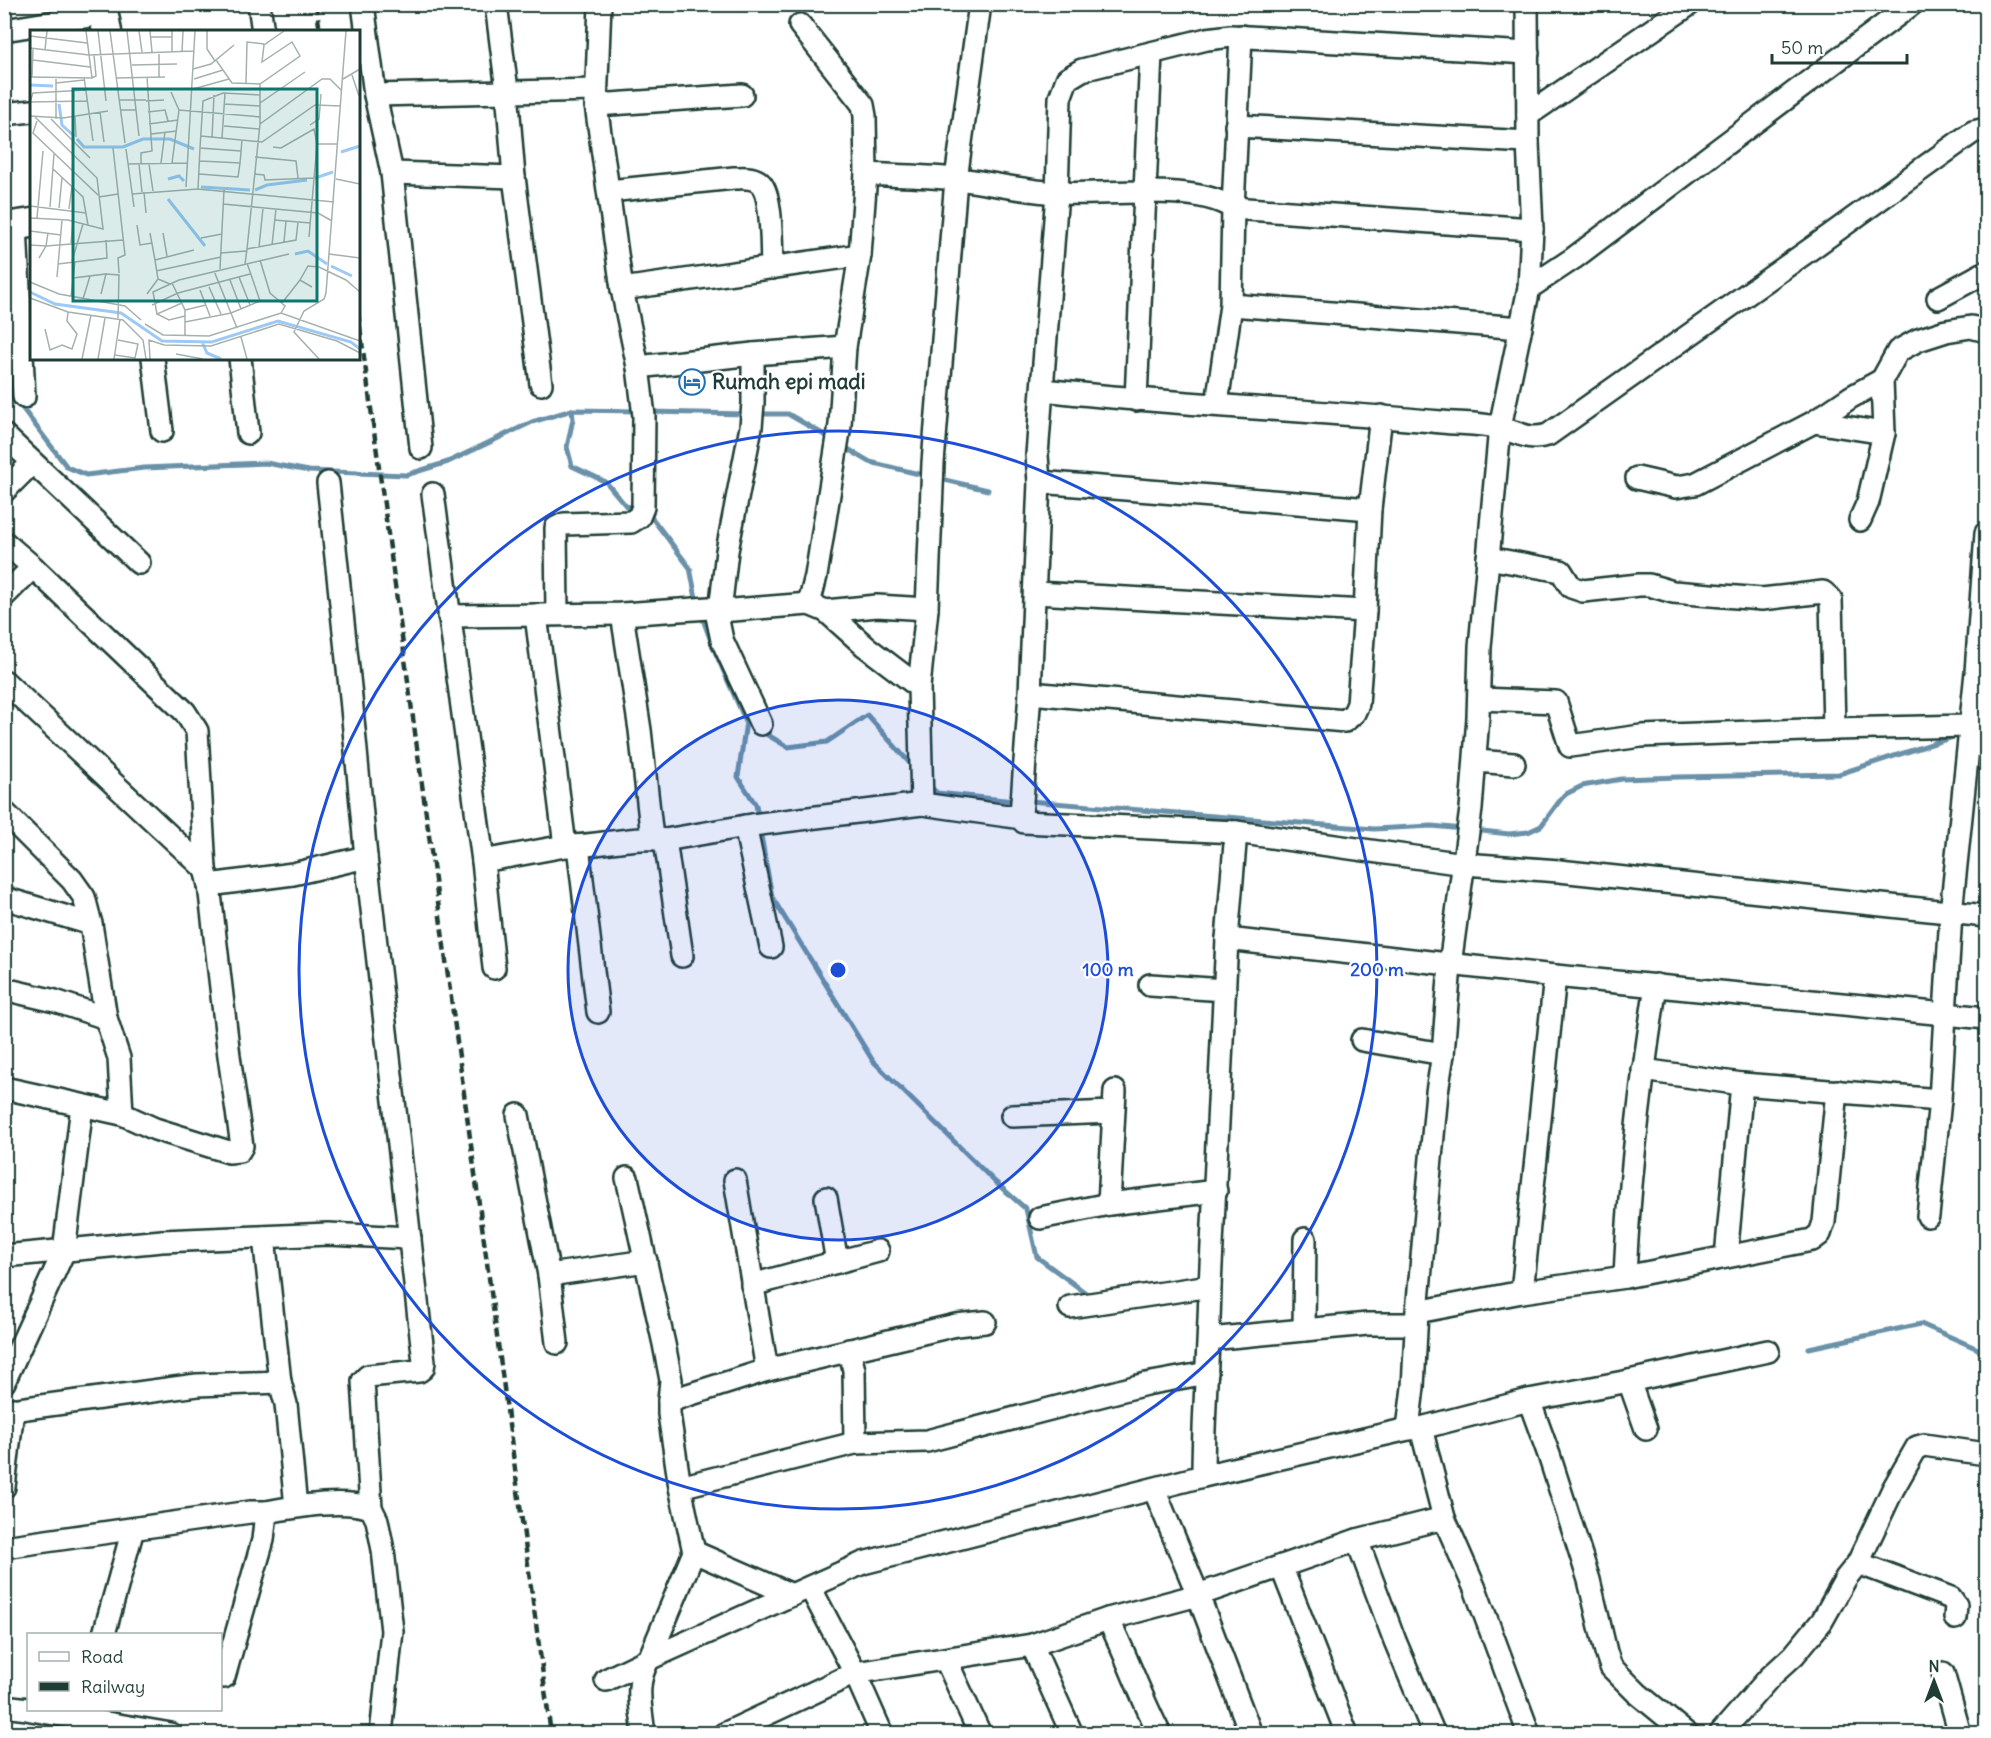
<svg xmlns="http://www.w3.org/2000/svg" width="1991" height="1738" font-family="Delius,sans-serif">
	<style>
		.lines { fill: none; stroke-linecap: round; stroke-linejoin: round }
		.stream { stroke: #6a91a8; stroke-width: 5 }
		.street-casing { stroke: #1f3d34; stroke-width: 26 }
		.secondary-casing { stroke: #1f3d34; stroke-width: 33 }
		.street { stroke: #fff; stroke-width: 21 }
		.secondary { stroke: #fff; stroke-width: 28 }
		.rail { stroke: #1f3d34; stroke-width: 4.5; stroke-dasharray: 9 4.5; stroke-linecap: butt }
		.ring { fill: none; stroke: #1d4ed8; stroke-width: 3 }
		.labels { text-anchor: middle; stroke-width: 4.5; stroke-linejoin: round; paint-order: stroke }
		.poi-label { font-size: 21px; font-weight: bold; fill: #1f3d34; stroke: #fff; text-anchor: start }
		.inset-river { fill: none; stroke: #9cc9f6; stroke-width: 3 }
		.inset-road { fill: none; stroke: #a5b1ae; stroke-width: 1.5 }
		.view { fill: #0f766e; fill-opacity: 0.15; stroke: #0f766e; stroke-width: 3 }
		.inset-edge { fill: none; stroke: #1f3d34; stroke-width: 3 }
		.centre { fill: #1d4ed8; stroke: #fff; stroke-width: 3 }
		.ring-label { font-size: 18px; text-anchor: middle; font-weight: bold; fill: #1d4ed8; stroke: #fff; stroke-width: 4.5; stroke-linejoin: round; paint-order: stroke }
	</style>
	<rect width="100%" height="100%" fill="#fff"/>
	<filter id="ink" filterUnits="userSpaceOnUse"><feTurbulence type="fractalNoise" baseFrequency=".0167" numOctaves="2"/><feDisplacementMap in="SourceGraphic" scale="12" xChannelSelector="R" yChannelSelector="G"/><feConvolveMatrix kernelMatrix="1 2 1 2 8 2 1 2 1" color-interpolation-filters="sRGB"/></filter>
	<g filter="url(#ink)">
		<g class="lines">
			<g class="stream">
				<path d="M4 384 67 467 86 475 144 468 266 463 309 471 406 475 448 462 532 422 572 410 639 411"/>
				<path d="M572 410 573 419 567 447 572 466 606 482 626 506 636 509"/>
				<path d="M648 412 747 414"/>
				<path d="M756 414H788L833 440"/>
				<path d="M841 445 870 462 927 476"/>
				<path d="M936 478 988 490"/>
				<path d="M645 513 649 514 690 568 697 603"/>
				<path d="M701 614 713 647 746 722 738 777 756 805 759 821"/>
				<path d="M1974 730 1986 726"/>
				<path d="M761 731 788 747 827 742 867 715 915 769"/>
				<path d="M929 785 937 793 1014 801"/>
				<path d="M1029 801 1374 829 1432 826 1463 829"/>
				<path d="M760 830 772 897 873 1061 994 1181 1026 1209 1037 1257 1090 1296"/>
				<path d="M1473 830 1509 834 1528 832 1541 826 1564 795 1582 786 1622 779 1679 777 1839 774 1959 735"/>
				<path d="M1809 1348 1921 1324 1978 1349 1986 1361"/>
			</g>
			<g class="street-casing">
				<g id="street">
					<path d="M259 4 263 32"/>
					<path d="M363 4 375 95 392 173 421 448"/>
					<path d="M800 25 863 105 865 116 866 174"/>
					<path d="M4 30 103 14"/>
					<path d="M375 95 596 90"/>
					<path d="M596 105 742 95"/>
					<path d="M4 114 32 111"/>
					<path d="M1528 115 1690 4"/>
					<path d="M1236 126 1528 142"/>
					<path d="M392 173 514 177 507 90 496 4"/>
					<path d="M514 177 541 384"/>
					<path d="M609 191 734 178C743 178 754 176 761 184 773 198 771 249 772 268"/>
					<path d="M16 225 24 397"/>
					<path d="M1529 288 1574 258 1912 4"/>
					<path d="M622 289 860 255"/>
					<path d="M1938 298 1986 272"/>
					<path d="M1231 305 1521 328"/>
					<path d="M153 358 162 431"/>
					<path d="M240 358 248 433"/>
					<path d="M638 367 753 354 845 347"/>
					<path d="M1043 390C1175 405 1308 410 1441 422 1460 424 1481 423 1500 428 1519 432 1527 441 1548 435L1815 246 1973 132 1986 129"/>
					<path d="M1136 400 1151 53"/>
					<path d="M1217 404 1231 305 1233 208 1241 36"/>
					<path d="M1814 422 1884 433"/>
					<path d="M4 435 139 563"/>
					<path d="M1637 478 1676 487 1695 484 1814 422 1851 397 1882 380"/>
					<path d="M1039 482 1030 693 1021 815 1024 822 1236 832 1464 864 1559 871 1986 916"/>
					<path d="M328 483 350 687 366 857 424 1362 423 1368 419 1371 368 1376 363 1381 371 1508"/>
					<path d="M4 491 32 463"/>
					<path d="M433 494 483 861 494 968"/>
					<path d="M1370 509 1039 482 1037 455 1057 193 1060 98 1067 79 1082 70 1207 39 1231 36 1528 53"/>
					<path d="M1860 520 1868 502 1884 433 1882 380 1898 351 1918 340 1946 331 1971 327 1986 331"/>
					<path d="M4 542 33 567 185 712 197 731 205 869 209 885 229 1056 242 1146 239 1151 229 1152 155 1129 122 1114 4 1088"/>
					<path d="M1488 558 1561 571 1571 587 1583 591 1639 585H1649L1673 592 1762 599 1823 592 1831 599 1834 729"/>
					<path d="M1035 593 1365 611 1370 509 1381 416"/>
					<path d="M4 596 33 567"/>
					<path d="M809 604 816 576 840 425 845 347 860 255 866 174C897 176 927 176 958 179 991 183 1024 191 1057 193 1106 196 1192 182 1233 208L1532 229"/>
					<path d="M716 611 722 640 761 724"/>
					<path d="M720 611 727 551 751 427 753 403V354"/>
					<path d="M826 611 865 646 919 687"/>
					<path d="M557 614 556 528 564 524 631 522 639 517 643 507 644 416 638 367 622 289 596 105 600 4"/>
					<path d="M622 614 640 730 652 838"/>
					<path d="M536 615 565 846"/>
					<path d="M449 616 622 614 709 608 720 611 809 604 826 611 877 606 927 609"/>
					<path d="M4 681 205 869"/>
					<path d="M1030 693 1345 721 1354 713 1358 704 1365 611"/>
					<path d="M1479 699 1556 702 1570 746 1641 736 1834 729 1969 726"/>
					<path d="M1476 761 1514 764"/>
					<path d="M922 804 919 687 927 609 933 463 956 179 980 4"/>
					<path d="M4 812 72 880 84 897 91 924 106 1018 119 1058 122 1114"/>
					<path d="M745 826 771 947"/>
					<path d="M665 840 682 956"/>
					<path d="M578 846 598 1012"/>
					<path d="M483 861 565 846C598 847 632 835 665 840L752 825 922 804 1022 818"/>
					<path d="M209 885 293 874 366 857"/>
					<path d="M4 898 91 924"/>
					<path d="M1227 939 1555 976 1986 1018"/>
					<path d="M1150 985 1225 990"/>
					<path d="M4 989 55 1001 106 1018"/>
					<path d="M1362 1040 1443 1054"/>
					<path d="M1643 1070 1742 1084 1940 1100"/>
					<path d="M518 1115 549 1275 646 1261"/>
					<path d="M1012 1116 1112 1112"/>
					<path d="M627 1178 664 1344 671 1380 669 1401"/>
					<path d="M735 1180 767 1370"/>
					<path d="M826 1198 837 1262"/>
					<path d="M1109 1204 1115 1091"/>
					<path d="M1928 1216 1940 1100 1951 913 1976 672 1986 533"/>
					<path d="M1040 1218 1109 1204 1216 1191"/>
					<path d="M4 1256 162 1241 328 1234 410 1238"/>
					<path d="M1726 1257 1742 1084"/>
					<path d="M549 1275 557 1343"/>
					<path d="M1625 1277C1629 1179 1641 1082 1656 985"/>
					<path d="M752 1285 878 1251"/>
					<path d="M1522 1292 1555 976"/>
					<path d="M1070 1307 1210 1286"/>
					<path d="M1417 1312 1437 1092 1443 1054 1450 965 1471 809 1478 717 1480 647 1500 427 1529 288 1532 229 1528 142 1527 4"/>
					<path d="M1304 1330 1305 1239"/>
					<path d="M1209 1339 1368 1324H1416"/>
					<path d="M849 1350 854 1370 855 1443"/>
					<path d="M1629 1381 1646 1429"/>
					<path d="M4 1382 64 1251 82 1106"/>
					<path d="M280 1382 286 1404 296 1507"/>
					<path d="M1529 1400 1549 1455 1589 1580 1606 1652 1611 1667 1637 1693 1687 1734"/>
					<path d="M4 1411 197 1385 280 1382 264 1237"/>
					<path d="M1421 1428 1444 1518 1476 1591 1529 1734"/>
					<path d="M1408 1429 1413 1387 1417 1312 1522 1292 1625 1277 1812 1240 1820 1234 1824 1222 1837 1091"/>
					<path d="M1203 1476C1203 1412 1209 1349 1210 1286L1227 939 1236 832"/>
					<path d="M4 1487 13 1409"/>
					<path d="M680 1487 855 1443 927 1441 1146 1384 1207 1373"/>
					<path d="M1154 1489 1198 1595 1251 1734"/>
					<path d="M266 1512C296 1507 342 1498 371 1508L377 1520 383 1550 392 1631 381 1734"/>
					<path d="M1357 1540 1395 1641 1434 1734"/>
					<path d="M4 1547 250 1512H266L263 1540 224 1677"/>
					<path d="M694 1552 680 1487 669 1414V1401L767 1370 956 1325 985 1322"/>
					<path d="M1858 1563 1893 1489 1917 1447 1924 1445 1986 1454"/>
					<path d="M1281 1566 1347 1734"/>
					<path d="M810 1587 855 1673 882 1734"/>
					<path d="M1108 1619C1127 1656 1140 1696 1160 1734"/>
					<path d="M104 1634 133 1529"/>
					<path d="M1032 1645 1072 1734"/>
					<path d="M946 1660 980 1734"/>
					<path d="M1943 1673 1960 1734"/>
					<path d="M606 1680 649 1659 694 1552 792 1595"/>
					<path d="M4 1706 28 1709"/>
					<path d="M31 1710 171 1734"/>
					<path d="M644 1734C641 1707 634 1683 649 1659L863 1563 1203 1476 1408 1429 1421 1428 1529 1400 1629 1381 1768 1351"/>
					<path d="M724 1734 855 1673 1032 1645 1108 1619 1198 1595 1357 1540 1444 1518"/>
					<path d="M1720 1734 1769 1678 1794 1655 1822 1621 1846 1578 1858 1563 1951 1598 1956 1605 1955 1618"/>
				</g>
			</g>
			<g class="secondary-casing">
				<g id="secondary">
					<path d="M102 4 107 32"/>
					<path d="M4 227 32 223"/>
				</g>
			</g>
			<use href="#street" class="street"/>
			<use href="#secondary" class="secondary"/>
			<g class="rail">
				<path d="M316 4 320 32"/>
				<path d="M358 313 551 1734"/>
			</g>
		</g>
	</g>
	<circle cx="838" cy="970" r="270" fill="#1d4ed8" fill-opacity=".12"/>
	<g class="ring">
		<circle cx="838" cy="970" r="270"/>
		<circle cx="838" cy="970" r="539"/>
	</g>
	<defs>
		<g id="hotel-ring" transform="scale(1.35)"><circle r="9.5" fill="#fff" stroke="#1f6fb2" stroke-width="1.5"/><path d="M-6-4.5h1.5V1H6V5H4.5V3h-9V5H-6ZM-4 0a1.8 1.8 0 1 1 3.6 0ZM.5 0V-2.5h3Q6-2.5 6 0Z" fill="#1f6fb2"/></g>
	</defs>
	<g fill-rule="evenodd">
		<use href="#hotel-ring" x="692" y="382"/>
	</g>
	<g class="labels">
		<g class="poi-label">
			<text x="712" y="389">Rumah epi madi</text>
		</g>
	</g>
	<g transform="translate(30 30)">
		<rect width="330" height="330" fill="#fff"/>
		<path class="inset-river" d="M0 55 23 56M29 74 32 95 44 106M47 109 54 117H93L113 109H140L164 119M311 122 330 116M285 148 303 142M138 149 149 146 154 151M171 157 220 160M225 160 237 155 277 150M138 169 175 216M265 224 278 221 297 234M301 236 322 246M0 262 25 274 91 283 132 311 182 312 248 291 321 312 330 319M172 312 177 323 191 329"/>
		<path class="inset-road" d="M56 1 62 48M68 1 76 71M80 1 95 113M109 1 112 22M120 1 122 22M177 1V19L185 31M0 6 57 13M120 7H142M0 18 59 25 164 21M15 20 17 1M142 22V1M152 22 153 1M3 30 60 37M186 30 202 53 230 54 270 26 262 12 232 32 234 15 254 1M102 35 147 34M163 39 181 34 204 15M322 45 329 66M0 47 62 48M54 47 63 111M129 47V22M2 48 3 18M62 48 66 46 64 25M86 48 135 47M26 49V89M164 49 193 40M313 49 330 39M26 53 54 50M216 53 217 12 234 14M163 59 199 49M56 60 3 63 0 72 58 71M141 62 149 80M89 70H116M116 71 134 70M230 73 275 42M194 74 230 76M91 80H106L97 1M106 80 109 106M70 82 74 112M118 82 135 80 138 91M0 86 33 88 78 81M45 86 46 107M21 89 60 128M7 91 3 103 68 165M119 94 148 90M230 94 292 49H300L312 61M280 95 289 89 291 64M194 96 229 99M121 104 147 101M171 106 232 112 285 75 311 76M182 108 184 65M192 108 195 63M243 117 251 118 284 99 287 114H308M83 118 95 225 88 228 89 243M170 118 168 159 304 172M96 119 104 177M211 121 170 118 173 71 193 63 230 65M225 127 266 131 268 148M170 131 210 133 212 110M131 133 135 102M142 133 149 80 231 87M98 134 157 133M109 134 112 162M111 134V123L122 121 117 47M119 134 123 161M23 139 53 167 58 195M169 144 208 147 210 133M224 144 234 145 235 150 284 148M306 149 330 154M156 157 165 1M114 162 116 183M102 164 168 159M69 167 88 164M193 174 288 183 302 191M0 176 56 183M20 177 24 124M29 178 32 148M39 179 42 156M0 188 38 190 73 199 67 148 5 87M7 188 13 121M244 190 281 193M107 195 110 215 122 213M0 201 31 205M120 203 125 230M133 203 137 226M279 207 287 114M171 208 192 204M254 212 256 191M41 213 43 192M0 215 16 216 18 203M242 215 246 179M229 217 233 178M217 219 230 94V54M191 223 216 221M299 224 330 228M9 228 16 216 93 210M230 230 240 263 255 276 251 283M42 231 53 194M28 234 77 228 76 210M215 234 217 219 266 210 268 192M190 239 194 160M126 241 191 227M184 241 207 298M76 244 89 245 88 288M27 247 32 190M209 247 220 275M43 248 76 244 71 264M128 249 125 230 164 220M200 250 211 279M270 250 278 236 289 237 316 250 330 262M0 252 29 264 95 276 111 290M142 253 155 280V306M179 257 191 284M170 260 180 286M117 264 128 249 140 254M41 267 45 231M0 268 38 282 93 290 113 310 116 329M53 269 60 246M152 273 127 284 139 290 155 286M252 273 270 250 282 257M122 275 148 263 220 244M155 280 176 275M127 284 123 262 149 250 259 224M155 292 201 283 230 271 217 233M115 294 133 305 179 306 251 283 330 311M15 299 20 320 32 315 42 319 47 304 37 291 38 282M211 307 217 329M146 324 173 329M85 325 105 328 108 314 88 310M52 329 61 285M68 329 75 288M84 329 90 289M120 329 119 310 134 315 181 316 249 294 307 311 330 323M289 329 264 302 274 281 294 269 296 263 316 1"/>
		<path class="view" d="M43 59H287V271H43Z"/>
		<rect width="330" height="330" class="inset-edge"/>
	</g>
	<circle cx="838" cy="970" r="9" class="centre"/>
	<g class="ring-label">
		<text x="1108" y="976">100 m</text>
		<text x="1377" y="976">200 m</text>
	</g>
	<rect width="1991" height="1738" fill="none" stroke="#fff" stroke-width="24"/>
	<rect x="12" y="12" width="1967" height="1714" fill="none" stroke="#1f3d34" stroke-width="2" filter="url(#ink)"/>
	<rect x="27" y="1633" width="195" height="78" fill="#ffffff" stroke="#a5b1ae" stroke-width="1.5"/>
	<rect x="39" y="1652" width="30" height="9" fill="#ffffff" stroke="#a5b1ae" stroke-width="1.5"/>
	<text x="81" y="1663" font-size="18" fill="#1f3d34">Road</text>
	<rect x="39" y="1682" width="30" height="9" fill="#1f3d34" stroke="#a5b1ae" stroke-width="1.5"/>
	<text x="81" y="1693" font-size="18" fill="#1f3d34">Railway</text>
	<g transform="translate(1934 1681)" stroke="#ffffff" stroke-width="4.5" paint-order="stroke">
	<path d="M0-4.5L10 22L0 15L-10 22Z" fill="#1f3d34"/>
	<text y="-9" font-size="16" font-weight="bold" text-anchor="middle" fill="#1f3d34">N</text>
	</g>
	<path d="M1772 54v9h135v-9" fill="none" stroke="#1f3d34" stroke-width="3"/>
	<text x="1781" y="54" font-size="18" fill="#1f3d34" stroke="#ffffff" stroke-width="4.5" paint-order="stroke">50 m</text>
</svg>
